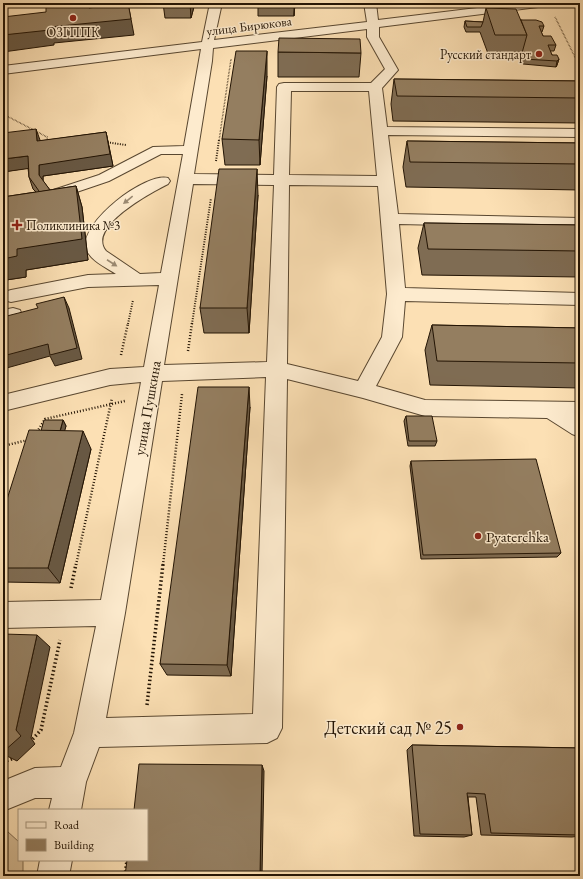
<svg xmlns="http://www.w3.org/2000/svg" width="583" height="879" font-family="'EB Garamond',serif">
<rect width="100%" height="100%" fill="#fce0b4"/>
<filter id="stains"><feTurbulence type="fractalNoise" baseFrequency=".005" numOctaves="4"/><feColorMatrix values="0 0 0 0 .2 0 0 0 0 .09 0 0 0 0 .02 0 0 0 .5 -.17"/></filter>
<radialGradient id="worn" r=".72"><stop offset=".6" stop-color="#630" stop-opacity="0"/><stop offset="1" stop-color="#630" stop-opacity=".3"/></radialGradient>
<polygon fill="#d7bd96" stroke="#7d684d" points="7,831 19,842 19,860 23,860 23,876 3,876 3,832"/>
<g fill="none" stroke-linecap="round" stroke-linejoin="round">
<g stroke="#594730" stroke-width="2">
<g id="minor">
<path d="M210,3H222L214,40L367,22L364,3H376L378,20L519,3H552L546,6L379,27V37L398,70L382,88L387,127L580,129V137L388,135L398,214L580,218V228L399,224L405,288L580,293V305L405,301L402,337L376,386L425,400L580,402V437L572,434L547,418L425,416L363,398L287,379L282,728L277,738L267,743L99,747L86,782L81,810H49L52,798H35L3,811V781L35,768L61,767L74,733L96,626L3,628V602L101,600L141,382L110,385L3,411V395L110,369L144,367L159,285L88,287L11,302L4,300L3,294L4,292L11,290L88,275L116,274C107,268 89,260 86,248C80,222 146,172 168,178L170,181L168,184C152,192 86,227 106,251L140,274L161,273L183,154H161L109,181L56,199L50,201L44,199L42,196L44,193L99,175L153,147L184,146L201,49L3,74V66L202,42ZM367,29V37L385,69L371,83H284L279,84L277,87L274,175L194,174L212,61L213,48ZM291,91H369L377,176L289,175ZM193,184L274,185L267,362L164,365ZM289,185L378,186L387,294L382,337L358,381L287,364ZM266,377L253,714L106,718L125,613L162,381Z"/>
<polygon points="13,308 20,310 22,315 20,320 3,324 3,310"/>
<polygon points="40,860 72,860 69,876 37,876"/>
</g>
</g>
<g stroke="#231404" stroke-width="2">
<polygon id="highway" points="572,3 580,3 580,9 576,8"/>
</g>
<g stroke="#231404" stroke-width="1.5" stroke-dasharray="0.5 1" stroke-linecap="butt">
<polyline points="555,17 580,67"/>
<polyline points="3,114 47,137 48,141"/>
<polyline points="219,141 231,59"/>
</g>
<g stroke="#231404" stroke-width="2" stroke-dasharray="1 1.5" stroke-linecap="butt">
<polyline points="48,140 49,142"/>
<polyline points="105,142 126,145"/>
<polyline points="216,161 219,140"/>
<polyline points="128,324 133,300"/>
<polyline points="192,324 211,198"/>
</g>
<g stroke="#231404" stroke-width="2.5" stroke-dasharray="1 2" stroke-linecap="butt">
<polyline points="188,351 192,323"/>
<polyline points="121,355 128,323"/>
<polyline points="37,432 45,419 125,401"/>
<polyline points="3,446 28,440"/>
<polyline points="76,565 112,398"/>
<polyline points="163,565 182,394"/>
</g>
<g stroke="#231404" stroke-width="3.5" stroke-dasharray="1.5 2.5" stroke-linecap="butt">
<polyline points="71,588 76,564"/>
<polyline points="147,705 163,564"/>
<polyline points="30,742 41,730 60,640"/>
<polyline points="3,762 14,758"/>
<polyline points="125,876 127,860"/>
</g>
<use href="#minor" fill="#fdebce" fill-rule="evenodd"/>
<use href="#highway" fill="#fce0b4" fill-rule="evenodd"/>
</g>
<g fill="#7f6c53" stroke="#231404">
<polygon points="163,3 195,3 191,18 165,18"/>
<polygon points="258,3 295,3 294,16 258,16"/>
<polygon points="486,8 521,20 544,26 542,32 541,32 543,36 556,45 554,51 550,51 552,55 559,59 557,65 556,67 523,64 520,59 490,59 480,32 466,32 464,27 465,21 483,22"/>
<polygon points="278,52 361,53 359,77 278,77"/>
<polygon points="267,76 260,165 225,165 222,139"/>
<polygon points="394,79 580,81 580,123 393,121 391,104"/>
<polygon points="106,132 113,166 43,176 43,181 50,190 76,186 82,207 88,260 26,270 26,277 6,280 3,274 3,197 36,192 33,189 29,177 28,168 3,172 40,141"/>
<polygon points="407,141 580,143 580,190 406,187 403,167"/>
<polygon points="258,195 249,333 204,333 200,308"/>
<polygon points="424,223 580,225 580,277 422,275 418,248"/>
<polygon points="432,325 580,328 580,388 430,385 425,350"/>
<polygon points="250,407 231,676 167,675 160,664"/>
<polygon points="406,416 437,441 435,446 408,446 404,421"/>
<polygon points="63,420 66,426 64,431 91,449 60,583 3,582 3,512 41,431"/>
<polygon points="411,461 561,553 557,557 421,559 410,466"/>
<polygon points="412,745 580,748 580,800 578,800 580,809 580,836 572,837 481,835 476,797 468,797 472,835 464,837 414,836 407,750"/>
</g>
<g fill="#685843" stroke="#231404">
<polygon points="128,3 134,35 54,43 54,45 3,52 3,35 50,27"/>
<polygon points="190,3 195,3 191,18"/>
<polygon points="294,3 295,3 294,16"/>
<polygon points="267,51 267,76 260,165 259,140"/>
<polygon points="559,59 557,65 556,67 557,61"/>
<polygon points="36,129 40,140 41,153 37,141"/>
<polygon points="106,132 113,166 43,176 43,187 39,175 39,165"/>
<polygon points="28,156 32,168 3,172 3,159"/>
<polygon points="257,169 258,195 249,333 247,308"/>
<polygon points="76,186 82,207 88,260 26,270 26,277 6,280 3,274 3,259 17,249"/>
<polygon points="64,297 69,308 82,359 55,366 50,356 3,369 3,356"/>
<polygon points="249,387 250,407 231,676 227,665"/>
<polygon points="63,420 66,426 63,437 60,432"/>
<polygon points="83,431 91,449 60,583 48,568"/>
<polygon points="37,635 50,647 31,738 35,744 17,761 7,756 3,758 3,750 16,730"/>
<polygon points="262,765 264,771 262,876 260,876"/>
</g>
<g fill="#947e60" stroke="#231404">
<polygon points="51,3 88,3 89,8 128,3 131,19 50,27 50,30 3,35 3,17 46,12 46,4"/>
<polygon points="486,8 516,9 527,35 495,35"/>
<polygon points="521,20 536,20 542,22 544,26 539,26 543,36 551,36 556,45 548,45 552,55 557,55 559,59 557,61 524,59 522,53 527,35"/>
<polygon points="465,21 483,22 481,27 467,27"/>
<polygon points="279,38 360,39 361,53 278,52"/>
<polygon points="236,51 267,51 259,140 222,139"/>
<polygon points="394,79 580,81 580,98 397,96"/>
<polygon points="36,129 37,141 106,132 110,154 39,165 39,175 50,190 39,192 39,191 29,177 28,156 3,159 3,133"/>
<polygon points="407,141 580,143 580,164 410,162"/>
<polygon points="219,169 257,169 247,308 200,308"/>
<polygon points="76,186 82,239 17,249 17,256 3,259 3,197"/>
<polygon points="424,223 580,225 580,251 428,249"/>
<polygon points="64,297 77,348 50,355 48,344 3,356 3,317 38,308 36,304"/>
<polygon points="432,325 580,328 580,363 437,361"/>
<polygon points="198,387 249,387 227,665 160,664"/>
<polygon points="406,416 432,416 437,441 409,441"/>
<polygon points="44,420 63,420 60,431 41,431"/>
<polygon points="29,430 83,431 48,568 3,568 3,512"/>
<polygon points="536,459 561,553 423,555 411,461"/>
<polygon points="3,634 37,635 16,730 21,736 3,752"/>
<polygon points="412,745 580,748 580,796 577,796 580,809 580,835 491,833 485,794 467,793 472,835 420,834"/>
<polygon points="139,764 262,765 260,876 125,876 127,860 147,860 147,810 134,810"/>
</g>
<defs><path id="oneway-solid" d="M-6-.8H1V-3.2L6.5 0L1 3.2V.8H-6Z"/></defs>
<g fill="#9b8a73">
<use href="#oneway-solid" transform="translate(128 200) rotate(141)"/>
<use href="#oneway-solid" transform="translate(112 263) rotate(33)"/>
</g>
<g fill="#8f2418" stroke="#fdebce" stroke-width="1.5">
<circle cx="73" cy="18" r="4"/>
<circle cx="539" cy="54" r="4"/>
<path d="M15 219h4v4h4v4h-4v4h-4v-4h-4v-4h4z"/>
<circle cx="478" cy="536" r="4"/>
<circle cx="460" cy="727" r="4"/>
</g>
<g text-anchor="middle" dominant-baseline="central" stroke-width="3" stroke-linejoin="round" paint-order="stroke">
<g font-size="13" fill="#231404" stroke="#fdebce">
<text transform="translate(249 26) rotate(-7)">улица Бирюкова</text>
</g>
<g font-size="13" fill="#231404" stroke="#fdebce">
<text x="73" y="32">ОЗГППК</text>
<text x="531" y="54" text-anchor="end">Русский стандарт</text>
<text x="26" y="225" text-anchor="start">Поликлиника №3</text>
</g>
<g font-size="15" fill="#231404" stroke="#fdebce">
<text transform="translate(147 408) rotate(-80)">улица Пушкина</text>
</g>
<g font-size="15" fill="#231404" stroke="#fdebce" text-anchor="start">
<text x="486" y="536">Pyaterchka</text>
</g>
<g font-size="18" fill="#231404" stroke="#fdebce" text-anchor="end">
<text x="452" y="727">Детский сад № 25</text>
</g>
</g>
<rect width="583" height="879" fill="none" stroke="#fce0b4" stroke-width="16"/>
<rect x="4" y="4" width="575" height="871" fill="none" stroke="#231404" stroke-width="2"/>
<rect x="8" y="8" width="567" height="863" fill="none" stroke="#231404"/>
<rect x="18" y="809" width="130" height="52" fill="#fdebce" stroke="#a6957d"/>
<rect x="26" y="822" width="20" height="6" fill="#fdebce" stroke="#a6957d"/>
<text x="54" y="829" font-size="12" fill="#231404">Road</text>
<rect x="26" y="839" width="20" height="12" fill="#947e60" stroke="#a6957d"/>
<text x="54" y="849" font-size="12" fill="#231404">Building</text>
<rect width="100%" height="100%" filter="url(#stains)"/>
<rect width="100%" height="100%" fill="url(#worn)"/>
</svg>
